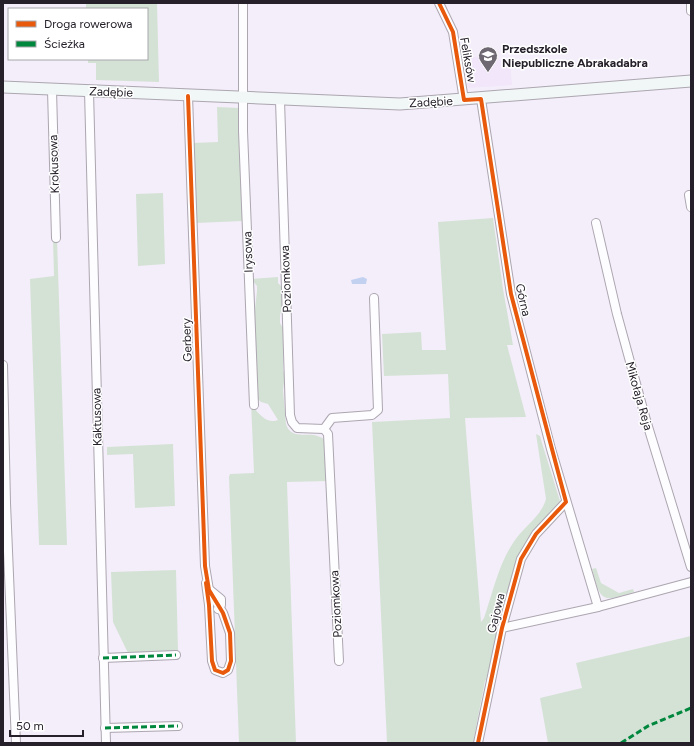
<svg xmlns="http://www.w3.org/2000/svg" width="694" height="746" font-family="Figtree,sans-serif">
<rect width="100%" height="100%" fill="#f4eefa"/>
<polygon fill="#f2e6fb" points="485,56 488,60 510,59 512,85 468,88 462,58"/>
<g fill="#d4e2d5">
<polygon points="86,3 157,3 159,82 96,80 96,63 88,63 88,59 147,59 147,9 86,9"/>
<polygon points="217,107 239,108 243,221 196,223 192,143 218,142"/>
<polygon points="163,193 165,264 138,266 136,194"/>
<path d="M493,218L503,289L513,345H507L526,417L465,418L481,622L484,618C493,592 498,566 513,543C523,527 541,517 546,499L536,434L540,436L542,443L560,501C543,520 526,538 516,561L486,680L485,681L473,743H387L372,422L450,418L448,374L384,376L382,334L421,332L422,350H446L438,222Z"/>
<polygon points="53,239 57,239 67,545 39,545 30,279 54,276"/>
<path d="M278,277V283L282,287L283,303L280,315V323L284,330L283,370L285,375L283,390L286,424C292,443 311,428 325,440L329,481L287,482L296,743H239L229,477L230,474L254,473L251,402C256,412 267,425 278,420L268,404L261,402L256,397L254,318L257,291V286L251,279Z"/>
<polygon points="173,444 175,506 135,508 133,454 107,455 107,447"/>
<path d="M596,568L601,583L619,593L633,589L634,592C602,602 601,603 592,569Z"/>
<polygon points="176,570 178,651 128,653 113,622 111,572"/>
<polygon points="691,636 691,743 548,743 540,698 582,688 576,663"/>
</g>
<polygon fill="#c2d1f0" points="363,277 367,279 366,284 352,284 351,280"/>
<g fill="none" stroke-linecap="round" stroke-linejoin="round">
<g stroke="#aca6b0" stroke-width="10">
<g id="street">
<polyline points="243,3 243,131 254,405"/>
<polyline points="439,3 453,32 464,100"/>
<polyline points="691,3 691,11"/>
<polyline points="52,90 56,238"/>
<polyline points="89,91 106,743"/>
<polyline points="188,96 205,566 209,590 223,613 230,633 231,661 228,670 223,673 215,670 212,661 209,605 206,583"/>
<polyline points="481,99 511,294 551,449 598,607"/>
<polyline points="280,100 290,415 292,422 297,428 324,429 328,434 339,661"/>
<polyline points="689,195 691,207"/>
<polyline points="596,223 617,314 646,420 691,567"/>
<polyline points="3,365 6,503 16,743"/>
<polyline points="324,429 332,418 372,415 378,410 374,298"/>
<polyline points="210,590 221,599 221,605 218,609"/>
<polyline points="502,628 598,607 691,582"/>
<polyline points="103,658 176,655"/>
<polyline points="105,728 178,726"/>
<polyline points="478,743 502,628 521,559 536,534 566,502"/>
</g>
</g>
<g stroke="#aca6b0" stroke-width="13">
<polyline id="secondary" points="3,87 400,104 691,81"/>
</g>
<use href="#street" stroke="#fdfcfe" stroke-width="8"/>
<use href="#secondary" stroke="#f1f6f6" stroke-width="11"/>
<g stroke="#00873e" stroke-width="3" stroke-dasharray="6 3" stroke-linecap="butt">
<polyline points="103,658 176,655"/>
<polyline points="105,728 178,726"/>
<polyline points="621,743 648,726 691,708"/>
</g>
<g stroke="#fff" stroke-width="6">
<g id="cycleway">
<polyline points="439,3 453,32 464,100 481,99 511,294 566,502 536,534 521,559 502,628 478,743"/>
<polyline points="188,96 205,566 209,590 223,613 230,633 231,661 228,670 223,673 215,670 212,661 209,605 206,583"/>
</g>
</g>
<use href="#cycleway" stroke="#e8590c" stroke-width="4"/>
</g>
<defs>
<g id="school-pin" transform="scale(1)"><path d="M0 17L-7.5 6A9.5 9.5 0 1 1 7.5 6Z" fill="#6e6873" stroke="#fff"/><path d="M0-5L7-2L0 1L-7-2ZM-4 1L0 2.5L4 1V4Q0 6-4 4Z" fill="#fff"/></g>
</defs>
<g fill-rule="evenodd">
<use href="#school-pin" x="488" y="56"/>
</g>
<g text-anchor="middle" dominant-baseline="central" stroke-width="3" stroke-linejoin="round" paint-order="stroke">
<g font-size="12" font-weight="bold" fill="#26202a" stroke="#fff" text-anchor="start">
<text x="502" y="49">Przedszkole<tspan x="502" dy="14">Niepubliczne Abrakadabra</tspan></text>
</g>
<g font-size="12" fill="#26202a" stroke="#fff">
<text transform="translate(468 60) rotate(80)">Feliksów</text>
<text transform="translate(111 92) rotate(2)">Zadębie</text>
<text transform="translate(431 102) rotate(-3)">Zadębie</text>
<text transform="translate(54 164) rotate(-92)">Krokusowa</text>
<text transform="translate(248 252) rotate(-92)">Irysowa</text>
<text transform="translate(286 279) rotate(-92)">Poziomkowa</text>
<text transform="translate(523 300) rotate(77)">Górna</text>
<text transform="translate(187 340) rotate(-92)">Gerbery</text>
<text transform="translate(639 396) rotate(74)">Mikołaja Reja</text>
<text transform="translate(97 417) rotate(-91)">Kaktusowa</text>
<text transform="translate(336 604) rotate(-93)">Poziomkowa</text>
<text transform="translate(496 613) rotate(-76)">Gajowa</text>
</g>
</g>
<rect width="694" height="746" fill="none" stroke="#26202a" stroke-width="8"/>
<rect x="8" y="8" width="140" height="52" fill="#ffffff" stroke="#a8a6aa"/>
<rect x="16" y="21" width="20" height="6" fill="#e8590c" stroke="#a8a6aa"/>
<text x="44" y="28" font-size="12" fill="#26202a">Droga rowerowa</text>
<rect x="16" y="41" width="20" height="6" fill="#00873e" stroke="#a8a6aa"/>
<text x="44" y="48" font-size="12" fill="#26202a">Ścieżka</text>
<path d="M10 730v6h73v-6" fill="none" stroke="#26202a" stroke-width="2"/>
<text x="16" y="730" font-size="12" fill="#26202a" stroke="#ffffff" stroke-width="3" paint-order="stroke">50 m</text>
</svg>
